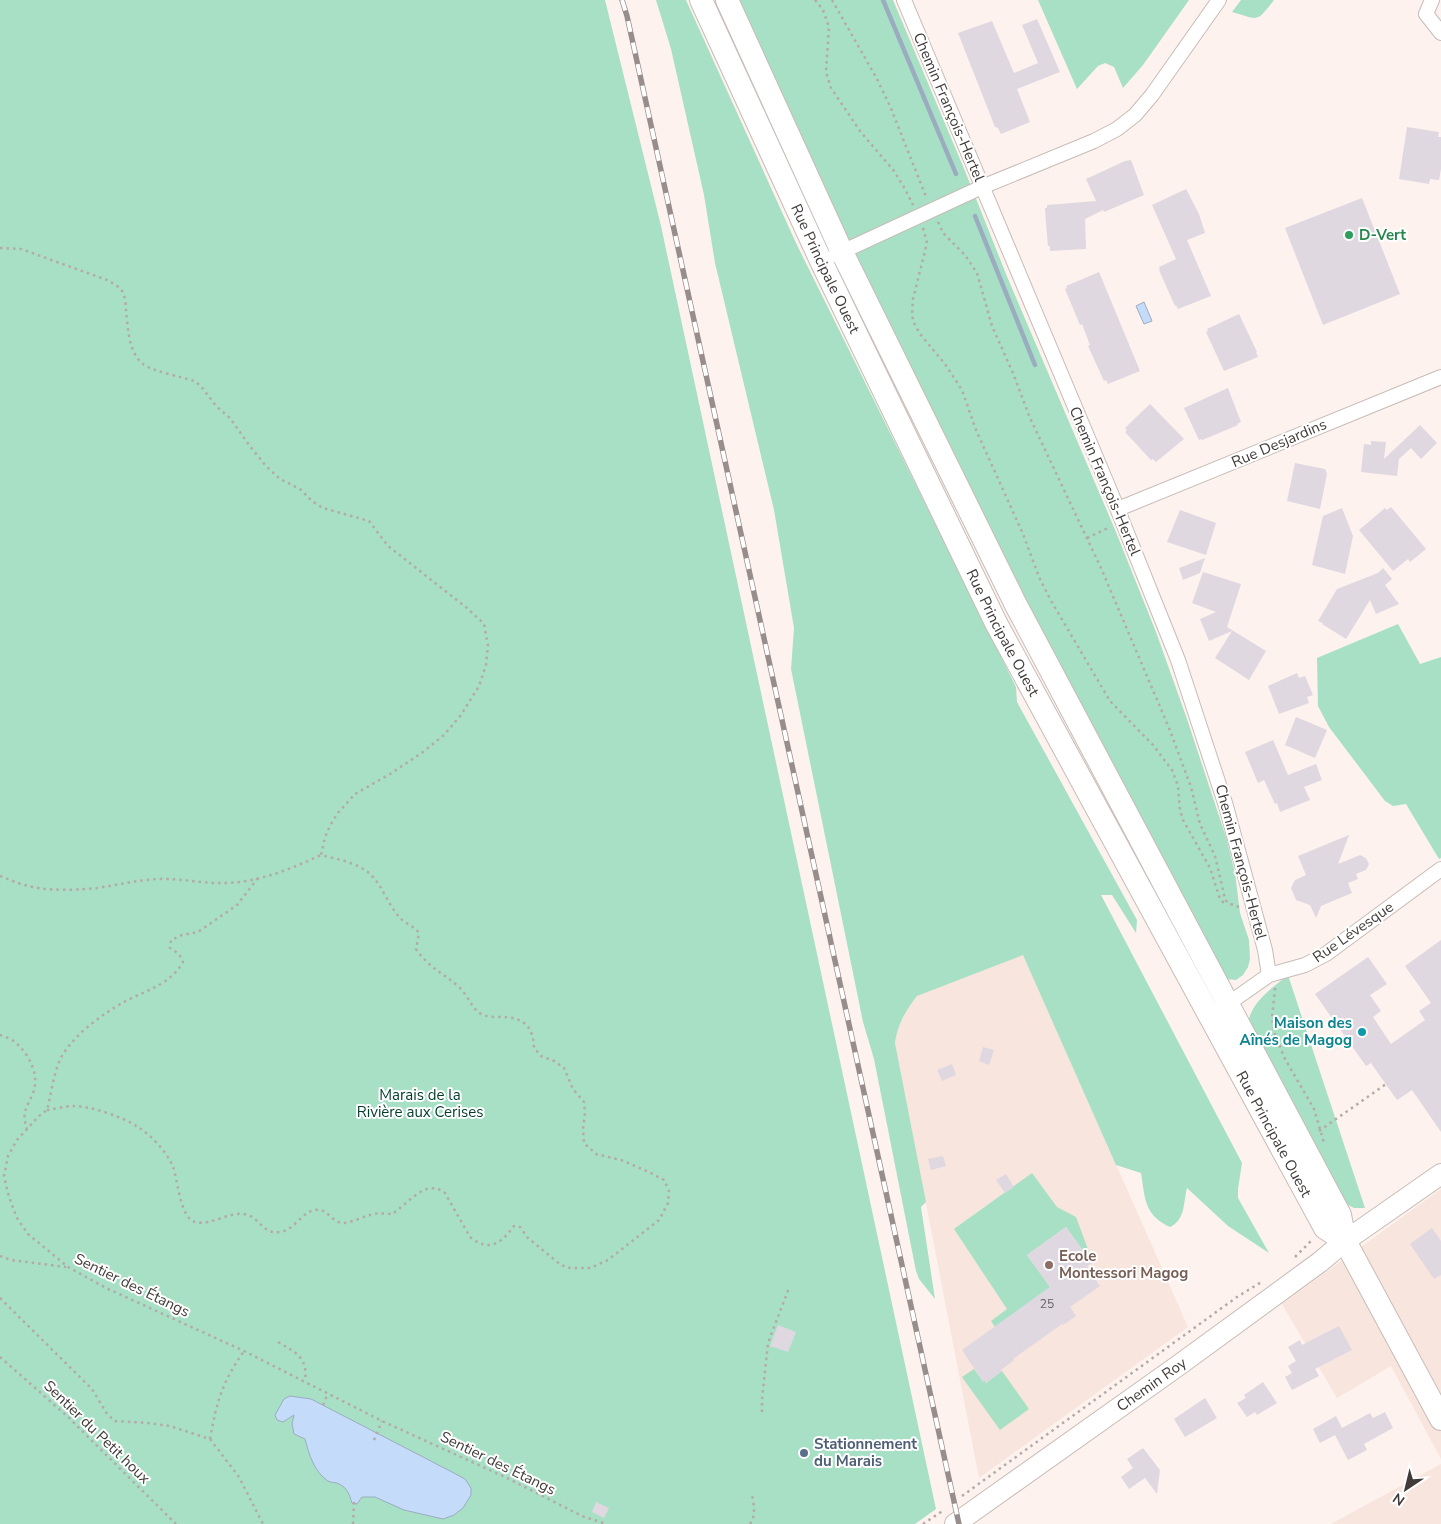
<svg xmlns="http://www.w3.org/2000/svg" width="1441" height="1524" font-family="'Nunito Sans',sans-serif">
<rect width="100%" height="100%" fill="#fef2ee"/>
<g fill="#f8e5dd">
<polygon points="1023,954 1188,1327 979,1478 895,1043 898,1027 907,1010 917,996"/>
<polygon points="1441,1189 1441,1459 1391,1366 1337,1398 1282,1304"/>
<polygon points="1441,1464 1441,1524 1331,1524"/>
</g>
<g fill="#a7e0c5">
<polygon points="0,0 605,0 661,226 936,1509 915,1524 0,1524"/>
<path d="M656,0H686L796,243L1016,687L1017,702L1137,920L1136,933L1112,895H1101L1242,1163L1238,1189V1198L1269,1253L1228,1226L1187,1188C1183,1203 1186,1219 1170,1227C1144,1215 1145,1198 1141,1173L1116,1165L1023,955L917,996C905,1012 898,1023 895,1043L926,1202L921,1207L935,1299L919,1279L916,1271L874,1059L863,1022L791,669L794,628L774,510L715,263L704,195L671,49Z"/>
<polygon points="738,0 893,0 965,171 1006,274 1116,532 1156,632 1187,719 1226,837 1235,873 1240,913 1249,940 1250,959 1248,967 1243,975 1236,980 1226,979 1049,653 864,278"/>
<polygon points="1038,0 1189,0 1143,65 1123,88 1114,67 1105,63 1098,66 1077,89"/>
<path d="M1241,0H1274C1256,23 1260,20 1232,12Z"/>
<polygon points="1398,624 1420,664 1441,657 1441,858 1439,859 1406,804 1393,806 1385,801 1329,727 1318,706 1317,658"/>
<path d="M1288,975L1365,1208H1354L1344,1203L1248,1023C1252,1001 1271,989 1288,975Z"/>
<polygon points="1032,1173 1057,1207 1076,1217 1089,1252 1086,1255 1066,1227 1027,1255 1050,1287 995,1327 991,1321 1007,1309 954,1229"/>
<polygon points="974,1369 983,1381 984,1380 986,1383 1002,1371 1029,1409 1000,1430 962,1377"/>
</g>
<g fill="#c4dcfa" stroke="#9cacc0">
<polygon points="1144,302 1152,321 1144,324 1136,306"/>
<path d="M290,1396L311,1399L452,1472L465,1479L471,1488V1495L463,1508L454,1515L443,1519L404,1510L375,1497H362L357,1504L352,1503C350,1496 347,1487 339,1484C336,1482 331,1483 328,1481C314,1472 309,1454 305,1439L294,1434L292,1424L294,1415L283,1422L277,1420L275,1415L284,1399Z"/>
</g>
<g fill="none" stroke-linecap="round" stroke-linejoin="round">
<g stroke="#9cacc0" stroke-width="4.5">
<polyline points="883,0 956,174"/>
<polyline points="975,216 1035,365"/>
</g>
</g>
<g fill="#dfd8e1">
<polygon points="1037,19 1060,72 1017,89 1030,122 1001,134 998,128 995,127 958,33 992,21 1014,73 1038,63 1022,25"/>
<polygon points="1407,127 1439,132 1438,137 1441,137 1441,169 1439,180 1430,179 1429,184 1399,179"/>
<polygon points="1131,160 1144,195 1104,212 1103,210 1085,219 1086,249 1050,251 1050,246 1048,246 1046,224 1045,208 1047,208 1047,205 1096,201 1086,179 1125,161"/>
<polygon points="1186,189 1199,214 1205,233 1187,240 1211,296 1178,309 1176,305 1175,306 1159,270 1160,270 1159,267 1176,259 1152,205"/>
<polygon points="1362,198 1400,294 1323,325 1285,228"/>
<polygon points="1099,272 1140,371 1108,384 1106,380 1104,381 1088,346 1090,345 1082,324 1080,325 1065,289 1067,288 1066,286"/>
<polygon points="1239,314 1257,352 1256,352 1258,357 1224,371 1206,332 1208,331 1207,329"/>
<polygon points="1228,388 1241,422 1237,424 1238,425 1212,436 1202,440 1201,439 1199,440 1184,408"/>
<polygon points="1150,404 1184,439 1156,462 1153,459 1151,460 1125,432 1127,430 1125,428"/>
<polygon points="1420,425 1437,443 1421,459 1411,448 1399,459 1397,476 1361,472 1364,444 1371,445 1371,441 1386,442 1384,459"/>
<polygon points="1295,463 1325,469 1327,474 1320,509 1287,501"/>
<polygon points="1391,507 1426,549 1410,562 1408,559 1393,571 1359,530 1385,508 1387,510"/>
<polygon points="1342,508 1353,536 1345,574 1312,565 1323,516"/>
<polygon points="1180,510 1216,523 1206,555 1167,542"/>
<polygon points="1205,558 1200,573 1183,580 1179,568"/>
<polygon points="1383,568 1392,579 1385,585 1399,604 1376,614 1370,600 1346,639 1322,624 1323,623 1318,621 1337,589 1378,573"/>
<polygon points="1203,572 1241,584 1227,627 1266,651 1249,680 1215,658 1232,631 1209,641 1200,619 1216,612 1192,603"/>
<polygon points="1297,673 1299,678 1305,676 1313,695 1307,697 1309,703 1279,714 1268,686"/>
<polygon points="1296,717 1327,730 1315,758 1285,745"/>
<polygon points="1273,740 1288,775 1316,764 1322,780 1304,787 1310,800 1280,812 1277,803 1275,804 1264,780 1258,783 1245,752"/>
<polygon points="1349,835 1338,864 1360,855 1366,858 1369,864 1366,870 1356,874 1358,879 1348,883 1352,893 1321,906 1316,918 1310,905 1296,900 1291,888 1295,880 1306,875 1298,856"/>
<polygon points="1441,940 1441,1132 1412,1090 1397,1100 1371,1063 1366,1066 1315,994 1368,957 1387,984 1370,995 1381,1011 1373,1017 1391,1044 1425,1020 1419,1011 1431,1003 1405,966"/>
<polygon points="983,1047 994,1050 989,1065 979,1061"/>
<polygon points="952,1064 956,1075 942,1081 937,1070"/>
<polygon points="943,1156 946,1166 931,1170 928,1159"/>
<polygon points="1006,1174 1014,1187 1005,1193 996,1180"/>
<polygon points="1066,1227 1092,1263 1087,1266 1100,1286 1070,1307 1076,1316 1063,1325 1062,1324 1013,1359 1014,1360 1001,1370 1002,1371 986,1383 984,1380 983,1382 962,1350 1050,1287 1027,1255"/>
<polygon points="1432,1228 1441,1241 1441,1275 1434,1279 1410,1244"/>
<polygon points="778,1325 796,1332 788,1352 770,1346"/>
<polygon points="1339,1326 1352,1350 1315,1369 1319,1376 1292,1390 1285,1377 1292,1373 1288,1366 1296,1361 1288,1347 1300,1340 1302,1345"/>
<polygon points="1263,1382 1277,1403 1257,1415 1255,1412 1247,1417 1237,1403 1246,1398 1244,1395"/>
<polygon points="1205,1398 1217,1418 1185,1437 1174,1419"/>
<polygon points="1385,1412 1393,1428 1364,1444 1367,1450 1348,1460 1335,1435 1320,1443 1313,1429 1336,1416 1342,1428 1370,1413 1373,1418"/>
<polygon points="1143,1448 1160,1470 1157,1494 1145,1478 1129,1489 1121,1477 1133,1468 1127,1459"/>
<polygon points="596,1502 609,1508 604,1518 592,1512"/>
</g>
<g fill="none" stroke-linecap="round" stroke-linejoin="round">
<g stroke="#c7bcb7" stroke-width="16">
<g id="street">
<polyline points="904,0 1111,493 1178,660 1226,806 1265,950 1269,975"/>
<polyline points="1432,0 1426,14 1441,33"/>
<polyline points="835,255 982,187 1094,141 1117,129 1135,115 1152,95 1219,0"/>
<polyline points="1118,509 1441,377"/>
<polyline points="1222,1008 1269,975 1305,965 1326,954 1441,869"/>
</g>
</g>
<g stroke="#c7bcb7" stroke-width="22">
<g id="secondary">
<path id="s1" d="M955,1524L1179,1365L1320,1262L1345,1241L1441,1174"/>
</g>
</g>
<g stroke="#c7bcb7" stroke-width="24">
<g id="primary">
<path id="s2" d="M701,0L821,261L996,623L1325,1228L1345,1241"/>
<polyline points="727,0 842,252 1016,605 1340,1215 1345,1241 1441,1419"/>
</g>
</g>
<g stroke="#b4aaa7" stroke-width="2.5" stroke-dasharray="2.5 4" stroke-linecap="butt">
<polyline points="815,0 823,10 829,27 826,72 831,88 860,131 894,171 905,189 913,205"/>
<polyline points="832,0 877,79 890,106 927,199"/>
<polyline points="938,222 943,233 965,255 977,273 992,326 1013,373 1030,418 1101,568 1169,728 1191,787 1200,824 1215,856 1225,899 1228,903 1239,907"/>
<polyline points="923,228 927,243 913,299 912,316 915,325 920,334 945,364 962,390 976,430 1023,534 1039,577 1050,599 1110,701 1153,745 1172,770 1178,786 1180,810 1183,820 1210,868 1220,899 1223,902 1227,903"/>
<path d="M0,248L21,249L107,280C112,283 119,286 122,291C125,296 126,304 126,310C128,328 128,352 143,364C152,371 182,377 194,381L201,386L216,406L230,418L249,445L266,466L280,479L300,489L312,501L323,508L369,521L388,546L467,608L484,624L488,646L486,665L479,686L461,715L444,735L423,752L390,774L355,794L337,814L330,826L325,837L321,855"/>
<polyline points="1087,538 1110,527"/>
<path d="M0,876C11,880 21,885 33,887C49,891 81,890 97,888C118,885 137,880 158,879C178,878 198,883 219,883C254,884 289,870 321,855"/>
<path d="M258,878L237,905L198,932L182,935L171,940L170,948L179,954L183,962C170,985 146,990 124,1002C102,1014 69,1038 59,1062C53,1077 51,1095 47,1110L38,1117L17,1140L8,1156L4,1176L9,1197L17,1218L28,1234L68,1267L106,1288L244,1351L382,1421L505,1477L582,1516L606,1524"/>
<polyline points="1275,988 1272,1018 1275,1035 1285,1059 1314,1109 1324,1143"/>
<path d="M0,1035C5,1037 13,1039 17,1044C29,1055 40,1075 33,1093C27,1109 21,1110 27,1129"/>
<path d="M47,1110C55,1109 65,1106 73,1106C91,1106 123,1117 138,1127C152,1136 167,1152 173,1167C178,1180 180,1218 195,1222C211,1226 228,1212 244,1214C259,1216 263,1235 279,1232C294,1231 301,1213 314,1210C328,1207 332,1224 344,1223C353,1222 362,1217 370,1215C377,1212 385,1214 392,1214C407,1205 426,1177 445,1193L470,1237C490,1253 501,1243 514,1226L520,1227L528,1238L561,1265L570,1268H590L608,1260L659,1220L668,1203L669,1191L664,1180L649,1172L621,1160L596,1154L584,1143L583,1130L585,1113L584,1102L573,1089L564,1068L554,1061L541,1056L534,1048C533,1025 523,1017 500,1017C494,1017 487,1017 481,1014C471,1008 468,995 459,987C443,973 429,968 416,949L419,933C414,926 406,924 400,918C389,906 382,886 372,876C360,863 337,859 321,855"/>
<polyline points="1319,1131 1386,1084"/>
<polyline points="0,1256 11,1260 66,1267"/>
<polyline points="1295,1257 1312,1240"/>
<polyline points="0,1298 92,1389 107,1414 115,1421 148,1423 170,1426 210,1439 239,1477 263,1524"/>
<path d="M278,1342C296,1353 308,1357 305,1381"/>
<polyline points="0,1357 68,1417 176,1524"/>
<polyline points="323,1405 328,1393"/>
<polyline points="762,1412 762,1399 768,1343 789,1288"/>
<path d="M210,1439C217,1400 222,1383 244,1351"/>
<polyline points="374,1440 382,1421"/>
<polyline points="962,1496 1237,1297 1263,1281"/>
<polyline points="353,1524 354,1502"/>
<path d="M750,1524C756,1515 754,1505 752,1495"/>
<polyline points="923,1524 944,1510"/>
</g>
<use href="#street" stroke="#fff" stroke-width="14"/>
<use href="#secondary" stroke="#fff" stroke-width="20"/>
<use href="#primary" stroke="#fff" stroke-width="22"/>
<g stroke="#978e8c" stroke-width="5.5">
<polyline id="rail" points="622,0 627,16 959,1524"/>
</g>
<use href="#rail" stroke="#fff" stroke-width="4" stroke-dasharray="11" stroke-linecap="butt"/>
</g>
<circle fill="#2e9e5b" stroke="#fff" stroke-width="2" cx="1349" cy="235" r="5"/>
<circle fill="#0f9aa8" stroke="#fff" stroke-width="2" cx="1362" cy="1032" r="5"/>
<circle fill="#8d6e63" stroke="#fff" stroke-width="2" cx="1049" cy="1265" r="5"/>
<circle fill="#5c6f8a" stroke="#fff" stroke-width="2" cx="804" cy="1453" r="5"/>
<g text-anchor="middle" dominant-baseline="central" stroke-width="4" stroke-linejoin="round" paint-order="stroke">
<g font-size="12" fill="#686263">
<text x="1047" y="1304">25</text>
</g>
<g font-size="15" fill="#403b39" stroke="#fff">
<text transform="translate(949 107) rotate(67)">Chemin François-Hertel</text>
<text stroke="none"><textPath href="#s2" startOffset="296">Rue Principale Ouest</textPath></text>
<text transform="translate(1279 443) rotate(-23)">Rue Desjardins</text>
<text transform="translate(1105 481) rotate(67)">Chemin François-Hertel</text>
<text stroke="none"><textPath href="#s2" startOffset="701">Rue Principale Ouest</textPath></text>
<text transform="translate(1241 862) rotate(75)">Chemin François-Hertel</text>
<text transform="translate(1353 932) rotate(-35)">Rue Lévesque</text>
<text stroke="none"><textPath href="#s2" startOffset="1271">Rue Principale Ouest</textPath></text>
<text transform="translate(132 1285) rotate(26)">Sentier des Étangs</text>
<text stroke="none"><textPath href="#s1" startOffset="241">Chemin Roy</textPath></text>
<text transform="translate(97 1432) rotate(44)">Sentier du Petit houx</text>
<text transform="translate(498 1463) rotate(26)">Sentier des Étangs</text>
</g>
<g font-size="15" font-weight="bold" fill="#27864d" stroke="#fff" text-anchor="start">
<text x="1359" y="235">D-Vert</text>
</g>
<g font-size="15" font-weight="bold" fill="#0d838f" stroke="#fff" text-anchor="end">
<text x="1352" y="1023">Maison des<tspan x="1352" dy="17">Aînés de Magog</tspan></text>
</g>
<g font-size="15" fill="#013c29" stroke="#fff">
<text x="420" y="1095">Marais de la<tspan x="420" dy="17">Rivière aux Cerises</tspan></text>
</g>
<g font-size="15" font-weight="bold" fill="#785e54" stroke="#fff" text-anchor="start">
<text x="1059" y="1256">Ecole<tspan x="1059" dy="17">Montessori Magog</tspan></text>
</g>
<g font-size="15" font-weight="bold" fill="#4e5e75" stroke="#fff" text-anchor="start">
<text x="814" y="1444">Stationnement<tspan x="814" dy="17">du Marais</tspan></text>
</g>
</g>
<g transform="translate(1406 1489) rotate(215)" stroke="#ffffff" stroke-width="4" paint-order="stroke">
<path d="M0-4L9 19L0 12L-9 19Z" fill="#403b39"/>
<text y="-8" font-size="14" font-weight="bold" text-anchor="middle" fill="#403b39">N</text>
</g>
</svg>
